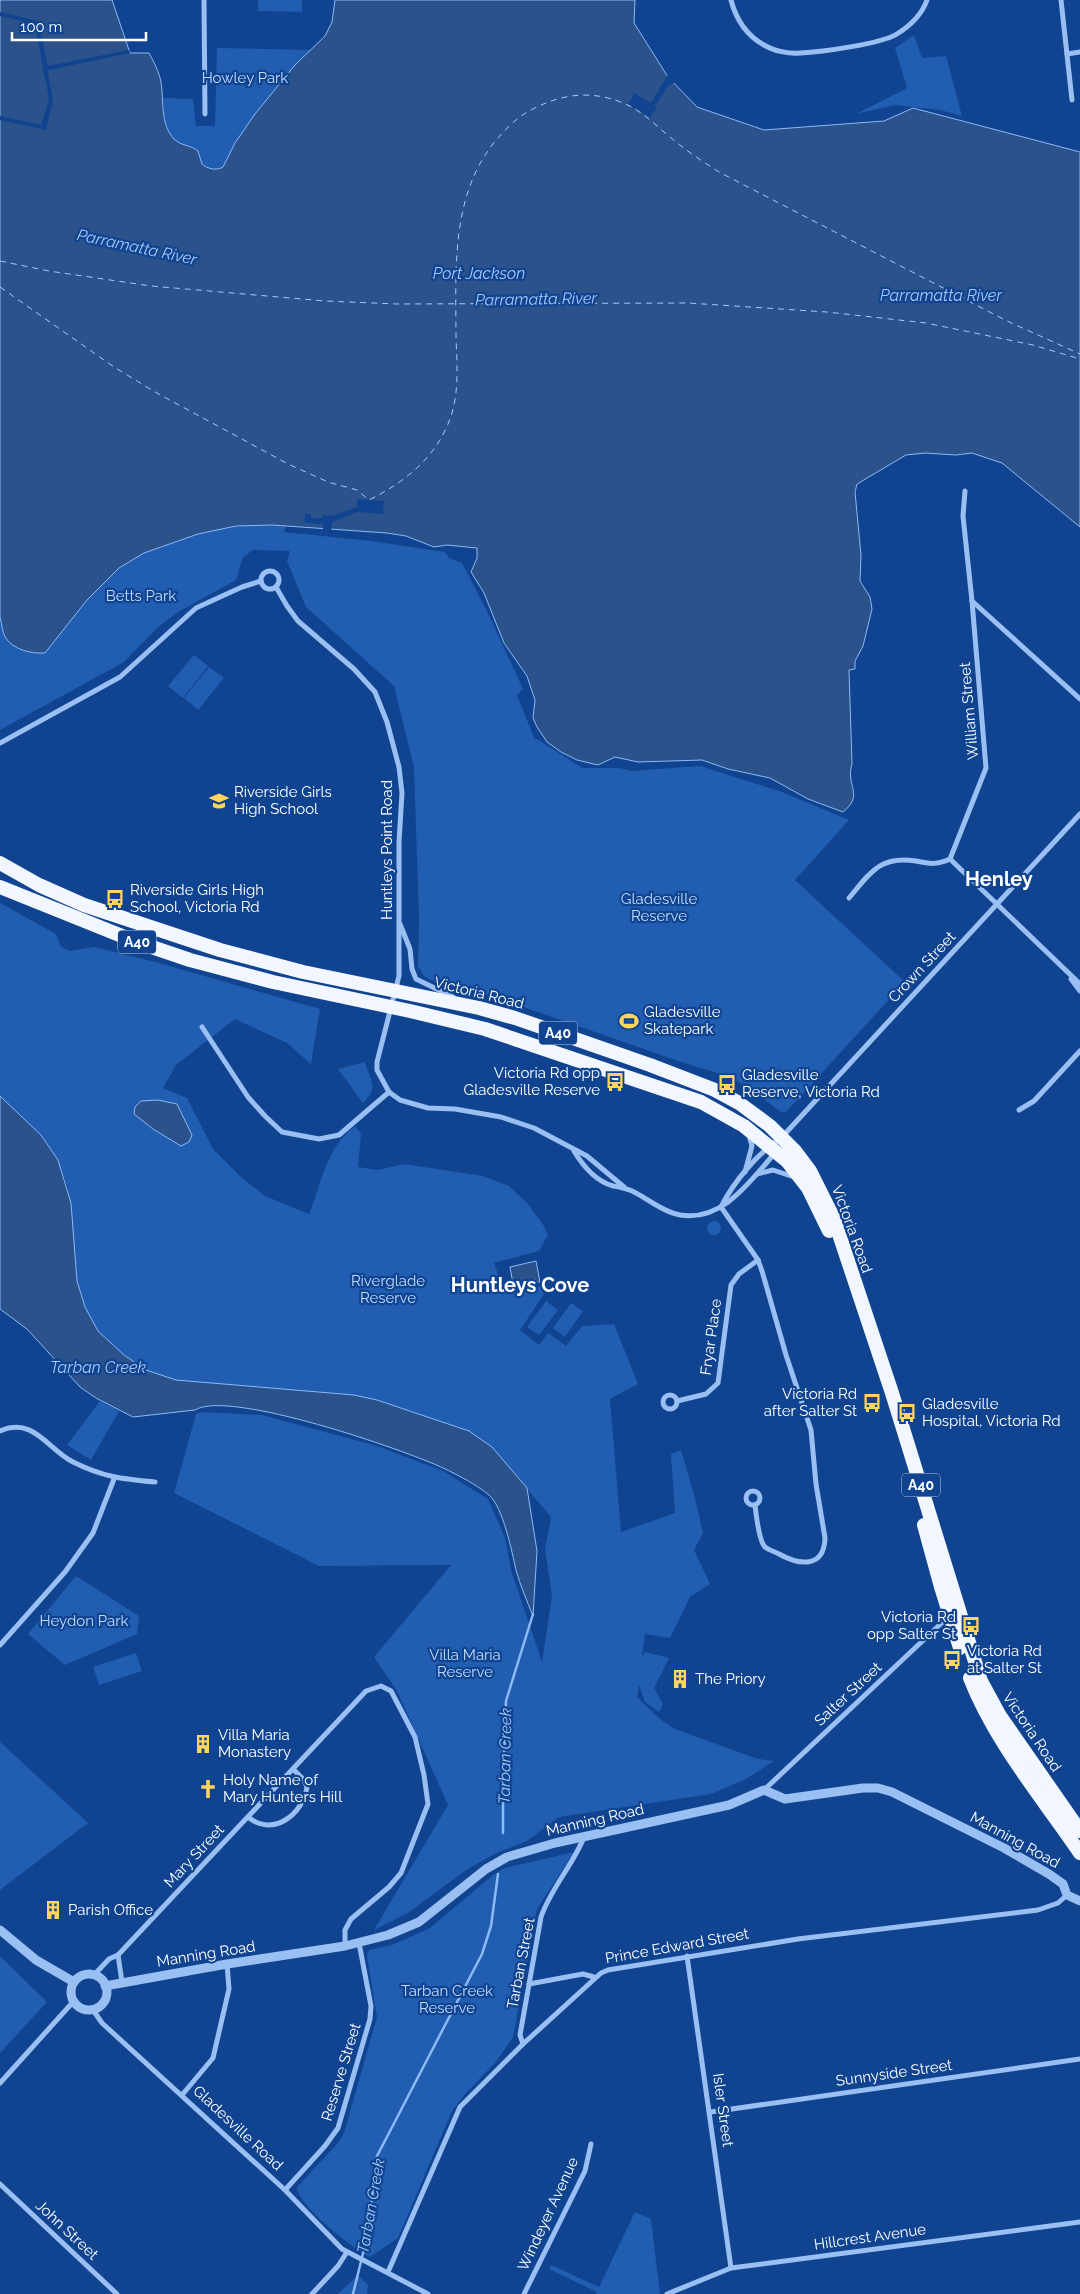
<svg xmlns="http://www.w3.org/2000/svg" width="1080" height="2294" font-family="Raleway,sans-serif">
<rect width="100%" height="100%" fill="#104490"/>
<g fill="#215db0">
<polygon points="258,0 302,0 302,12 258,11"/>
<polygon points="914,35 922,58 946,56 962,116 940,110 895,105 856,114 907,88 895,48"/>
<path d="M217,48L311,50L255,114L235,143L223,167C211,175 201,165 199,154C192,147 186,147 178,143C163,133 164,113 163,98L193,99L196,126H215Z"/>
<path d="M254,525L286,526L284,532L371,541L445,552L449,558L462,563L486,609L523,689L517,695L535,740L537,739L582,768H620L631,771L700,766L782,792L849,820L795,880L905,982L786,1112H781L748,1087L727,1076L681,1062L469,988L431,980L424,976L418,966L419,919L414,768L394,686L306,607L287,561L290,551L253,550L243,557L236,580L178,612L158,627L124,662L0,730V617L4,635L45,653C68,623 90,590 120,567C155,540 211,528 254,525Z"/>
<polygon points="194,655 208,666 183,698 168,686"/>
<polygon points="209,667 224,678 198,710 184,698"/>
<path d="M0,903L56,934L61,947L70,951L94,947L159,963L320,1009L311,1064L287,1043L235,1019L176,1065L163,1088L187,1098L213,1149L241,1177L265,1196L309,1214C323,1180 325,1150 355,1126L361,1134L358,1167L378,1170L404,1164L483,1176L509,1186L527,1203L544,1226L548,1235L539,1251L494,1263L505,1293L541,1286L544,1294L520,1330L539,1345L548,1333L566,1346L582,1326L614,1324L638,1384L610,1399L621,1532L675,1513L671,1454L681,1450L695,1498L703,1533L694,1550L710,1584L690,1597L670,1638L645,1634L642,1656L645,1652L669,1658L654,1688L663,1704L659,1712L645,1702L639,1685L637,1697L661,1720L675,1729L758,1759L774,1761L746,1779L711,1794L559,1817L527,1841L497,1853L469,1868L408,1913L374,1930L448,1805L397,1691L374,1657L451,1565L319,1566L174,1493L196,1414L201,1412L262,1415L377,1446L443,1471L488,1499L505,1538L511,1570L542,1662L552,1596L545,1549L551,1517L492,1447L377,1400L354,1395L176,1380L146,1370L124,1355L98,1331L85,1307L77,1281L68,1189L58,1160L41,1135L0,1096Z"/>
<path d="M365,1062C370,1082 380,1087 363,1103L338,1069Z"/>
<circle cx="714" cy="1228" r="7"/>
<polygon points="546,1301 558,1310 539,1335 527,1327"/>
<polygon points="571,1303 583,1311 565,1337 553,1328"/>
<polygon points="100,1401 119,1411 91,1460 67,1445"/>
<polygon points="76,1576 139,1616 137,1634 65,1665 28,1634"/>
<polygon points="136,1653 142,1671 99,1685 93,1667"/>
<polygon points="0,1742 88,1823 0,1890"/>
<path d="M574,1852L537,1909L513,2037L496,2062L466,2093L452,2111L398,2238L370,2257C353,2249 297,2205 297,2187L338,2143L344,2133L377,2017L367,1956L369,1950L392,1945L430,1928L493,1875L505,1868Z"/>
<polygon points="0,1956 47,2002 0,2053"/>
<polygon points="635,2212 651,2219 660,2294 596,2294 597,2292 549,2269 551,2265 599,2287"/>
<polygon points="358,2275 368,2285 367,2294 338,2294"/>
</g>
<g fill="#2c528b" stroke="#8bbaf7">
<path d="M0,0H112L130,53H149C154,62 159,72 161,82C164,101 160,124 174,139C181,146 191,145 198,151L202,164C208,169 216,171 223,167L235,143L255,114L295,65L325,36L332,22L335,0H635L634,23L668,77L697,107L764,130L884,121L913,108L1080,152V527L1002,463L972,453L956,455L925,453L906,455L857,484L855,492L861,555L860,581L870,597L872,609L863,646L855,661V669L849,670L852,764C845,786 865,794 843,812L808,799L770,778L728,769L702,760L638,762L615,757L598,765L577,760L561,752L547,742L537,727L533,718L535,700L527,676L504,643L484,593L471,572L477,558V548L447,545L434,547L406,536L387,533L272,525L236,526L198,534L144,553L119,568L87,600L45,653C32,654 13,650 5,637C2,631 2,624 0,617Z"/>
<path d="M0,1096L41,1135L58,1160L71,1203L77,1281L85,1307L98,1331L124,1355L146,1370L176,1380L354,1395L377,1400L469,1431L492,1447L527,1488L537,1551L533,1616C527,1601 520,1585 516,1570C512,1552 503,1507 489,1495C477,1485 458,1475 443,1468C405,1450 229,1389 195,1410L133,1417L96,1398L80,1387L27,1329L0,1309Z"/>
<polygon points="158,1100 177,1104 192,1135 189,1142 181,1146 153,1129 134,1114 135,1107 141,1101"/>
<polygon points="536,1261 540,1282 536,1282 536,1280 513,1284 510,1267"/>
</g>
<g fill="#104490">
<polygon points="0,12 38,21 48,66 129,50 130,53 49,70 48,73 53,100 46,130 0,120 0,116 41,125 49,99 35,26 32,23 0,16"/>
<polygon points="669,73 677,82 669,85 655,106 657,109 651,114 651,118 627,103 631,100 634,93 651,103"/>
<polygon points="357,499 384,501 383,514 357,512 332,522 331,531 323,531 323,524 305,523 305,514 311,514 311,518 323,518 323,515 332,516 357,507"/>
</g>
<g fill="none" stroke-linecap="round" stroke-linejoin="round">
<g stroke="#8bbaf7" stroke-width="2.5">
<polyline points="503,1833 503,1784 506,1701 533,1614"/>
<polyline points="353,2294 369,2229 376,2158 482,1954 491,1926 498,1874"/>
</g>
<g stroke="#a6cafa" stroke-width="1" stroke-dasharray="6 5" stroke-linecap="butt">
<polyline points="0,261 49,271 151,286 325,301 397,304 688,303 827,312 926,323 1033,345 1080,359"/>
<path d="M0,287L114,367L155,392L288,464L328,482L357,490L369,500C407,481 439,455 452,413C459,389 457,362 456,338C456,270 450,194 497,139C507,128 517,117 531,110C559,95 587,90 618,101C639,108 653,123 670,137C685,150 702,161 719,172L1007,321L1080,354"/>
</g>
<g stroke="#9abff3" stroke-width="5">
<polyline points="204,0 205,114"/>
<path d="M731,0C736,19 746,35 764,45C774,51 789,54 800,53C821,52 881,44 897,34C910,26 922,14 927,0"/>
<polyline points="1061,0 1072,100"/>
<polyline points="1067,54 1080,52"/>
<circle cx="270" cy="580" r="9"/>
<polyline points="276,587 287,606 298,621 354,669 375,692 387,722 399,767 402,793 399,842 399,976 377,1062 377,1070 389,1092 400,1100 428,1108 455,1109 501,1117 534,1128 587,1156 624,1187"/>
<polyline points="972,601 1080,699"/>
<polyline points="0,743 120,677 196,608 242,587 261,581"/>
<polyline points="950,859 986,768 972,601 963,516 965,491"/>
<polyline points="950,859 1080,984"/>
<path d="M849,898C870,873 880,855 916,861C930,864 937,865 950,859"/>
<polyline points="400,924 410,949 412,969 416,979 453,997"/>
<polyline points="1071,979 1080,991"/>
<polyline points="202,1027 248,1097 265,1116 282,1132 319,1139 339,1135 389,1092"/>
<polyline points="1019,1110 1034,1101 1080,1051"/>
<path d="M574,1151C583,1166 595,1181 613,1186C620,1187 625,1188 632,1191C647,1198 663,1212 680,1215C723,1222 750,1181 775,1153"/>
<polyline points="745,1172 752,1146 749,1135"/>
<polyline points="757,1174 773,1170 794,1177"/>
<path d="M721,1207C734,1181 758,1153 782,1137L1080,814"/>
<path d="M721,1207L758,1260L762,1271L786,1355L811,1430L816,1484L825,1538C824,1569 799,1565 779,1554C775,1552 769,1550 765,1547C759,1541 756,1514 755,1505"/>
<circle cx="670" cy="1402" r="7"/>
<polyline points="677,1401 706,1394 718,1383 731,1285 739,1274 758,1260"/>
<path d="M0,1431C34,1416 48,1450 73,1462C103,1477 122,1479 155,1482"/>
<circle cx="753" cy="1498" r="7"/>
<polyline points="0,1645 65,1572 93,1533 114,1479"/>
<polyline points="764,1790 949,1616"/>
<path d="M248,1817C273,1838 303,1814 307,1787L304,1780L293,1769"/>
<polyline points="118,1955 122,1982"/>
<polyline points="687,1956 731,2268"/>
<polyline points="94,1975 109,1959 118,1955 366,1691 381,1686 391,1691 415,1737 424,1775 428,1804 401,1873 389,1887 351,1919 345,1930 345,1946"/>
<polyline points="529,1984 583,1974 594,1977"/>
<polyline points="93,2010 102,2023 285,2190 342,2249 428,2294"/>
<path d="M523,2044L520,2035L541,1917C551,1888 573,1865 584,1837"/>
<polyline points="0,2083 73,2002"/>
<polyline points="182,2095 213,2058 229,1989 227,1964"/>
<polyline points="711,2112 1080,2059"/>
<polyline points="0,2184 117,2294"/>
<polyline points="285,2190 325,2146 338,2128 370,2019 371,2006 359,1943"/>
<polyline points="388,2272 460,2107 523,2044 601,1973 608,1970 798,1939 1038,1910 1058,1903 1067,1895"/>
<polyline points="312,2294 338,2266 347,2252"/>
<polyline points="524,2294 585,2171 591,2144"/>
<polyline points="667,2294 731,2268 1080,2222"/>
</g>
<g stroke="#9abff3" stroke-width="9">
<polyline points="0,1930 36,1960 74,1982"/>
<circle cx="89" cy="1992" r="18"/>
<polyline points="105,1986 227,1964 345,1946 388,1935 419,1922 486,1869 507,1857 555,1843 729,1805 764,1790 785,1799 863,1788 878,1788 892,1792 1004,1848 1049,1874 1063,1884 1067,1895 1080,1901"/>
</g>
<g stroke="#f2f7ff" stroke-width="14">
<polyline points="0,863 39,885 84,905 220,950 303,972 479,1008 515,1018 650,1065 715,1090 739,1103 770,1126 795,1151 810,1171 834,1219 892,1393 981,1681 1000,1716 1080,1831"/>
<polyline points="0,887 137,942 190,960 273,982 410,1011 485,1029 701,1102 744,1126 787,1161 808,1188 829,1231"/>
<polyline points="924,1525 941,1587 960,1648"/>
<path d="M970,1678C995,1742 1042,1797 1080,1853"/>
</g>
</g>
<defs>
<g id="school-bare" transform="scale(1.5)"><path d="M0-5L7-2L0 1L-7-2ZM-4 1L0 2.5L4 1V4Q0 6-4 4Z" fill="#ffd55c" stroke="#104490" stroke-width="2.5" paint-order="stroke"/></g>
<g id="bus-bare" transform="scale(1.5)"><path d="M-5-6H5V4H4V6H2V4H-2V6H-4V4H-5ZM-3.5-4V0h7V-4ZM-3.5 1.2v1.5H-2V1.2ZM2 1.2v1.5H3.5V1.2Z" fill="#ffd55c" stroke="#104490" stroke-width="2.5" paint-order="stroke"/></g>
<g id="stadium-bare" transform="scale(1.5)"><path d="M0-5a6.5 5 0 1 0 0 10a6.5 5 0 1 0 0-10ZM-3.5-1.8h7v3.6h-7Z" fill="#ffd55c" stroke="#104490" stroke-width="2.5" paint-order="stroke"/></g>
<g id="building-bare" transform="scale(1.5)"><path d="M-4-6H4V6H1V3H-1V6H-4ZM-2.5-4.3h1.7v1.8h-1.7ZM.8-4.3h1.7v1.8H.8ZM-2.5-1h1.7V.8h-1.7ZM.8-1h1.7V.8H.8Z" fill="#ffd55c" stroke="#104490" stroke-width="2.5" paint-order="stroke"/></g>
<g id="church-bare" transform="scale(1.5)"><path d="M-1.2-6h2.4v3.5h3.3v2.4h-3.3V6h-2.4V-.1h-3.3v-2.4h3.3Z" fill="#ffd55c" stroke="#104490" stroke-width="2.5" paint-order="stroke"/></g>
</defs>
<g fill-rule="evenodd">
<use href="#school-bare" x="219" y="801"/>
<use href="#bus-bare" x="115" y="899"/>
<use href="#stadium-bare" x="629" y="1021"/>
<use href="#bus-bare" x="615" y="1082"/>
<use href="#bus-bare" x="727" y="1084"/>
<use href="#bus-bare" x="872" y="1403"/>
<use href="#bus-bare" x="907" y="1413"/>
<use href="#bus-bare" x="971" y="1626"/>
<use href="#bus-bare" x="952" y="1660"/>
<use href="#building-bare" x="680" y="1679"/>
<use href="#building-bare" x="203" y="1744"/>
<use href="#church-bare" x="208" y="1789"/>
<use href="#building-bare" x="53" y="1910"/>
</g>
<g text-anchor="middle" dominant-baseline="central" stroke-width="4.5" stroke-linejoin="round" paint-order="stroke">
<g fill="#104490" stroke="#b7c7de" stroke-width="1">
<rect x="118" y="930.5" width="38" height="23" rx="4"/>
<rect x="539" y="1021.5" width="38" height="23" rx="4"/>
<rect x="902" y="1473.5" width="38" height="23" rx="4"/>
</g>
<g font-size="14" font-weight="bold" fill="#fff">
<text x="137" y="942">A40</text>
<text x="558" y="1033">A40</text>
<text x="921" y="1485">A40</text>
</g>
<g font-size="15" fill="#c1dbfe" stroke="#104490">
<text x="245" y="78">Howley Park</text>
<text x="141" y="596">Betts Park</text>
<text x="659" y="899">Gladesville<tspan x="659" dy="17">Reserve</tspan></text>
<text x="388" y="1281">Riverglade<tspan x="388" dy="17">Reserve</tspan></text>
<text x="84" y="1621">Heydon Park</text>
<text x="465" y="1655">Villa Maria<tspan x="465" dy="17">Reserve</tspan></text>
<text x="447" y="1991">Tarban Creek<tspan x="447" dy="17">Reserve</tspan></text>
</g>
<g font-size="15" fill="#fff" stroke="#104490">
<text transform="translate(969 711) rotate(-95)">William Street</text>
<text transform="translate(387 850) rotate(-90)">Huntleys Point Road</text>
<text transform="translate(922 967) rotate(-47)">Crown Street</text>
<text transform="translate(479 993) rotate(14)">Victoria Road</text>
<text transform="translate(852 1229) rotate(70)">Victoria Road</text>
<text transform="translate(711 1337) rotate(-82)">Fryar Place</text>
<text transform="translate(848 1694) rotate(-43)">Salter Street</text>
<text transform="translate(1032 1732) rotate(56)">Victoria Road</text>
<text transform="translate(595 1820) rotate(-13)">Manning Road</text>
<text transform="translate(1015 1840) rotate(29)">Manning Road</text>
<text transform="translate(194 1856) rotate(-47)">Mary Street</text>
<text transform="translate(677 1946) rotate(-10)">Prince Edward Street</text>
<text transform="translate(206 1954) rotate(-9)">Manning Road</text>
<text transform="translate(521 1963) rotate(-79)">Tarban Street</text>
<text transform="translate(341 2072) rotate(-73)">Reserve Street</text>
<text transform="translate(894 2073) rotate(-8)">Sunnyside Street</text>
<text transform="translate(723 2110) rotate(82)">Isler Street</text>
<text transform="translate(238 2128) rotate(43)">Gladesville Road</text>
<text transform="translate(548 2214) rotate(-65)">Windeyer Avenue</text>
<text transform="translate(67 2230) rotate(43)">John Street</text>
<text transform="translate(870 2237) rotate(-8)">Hillcrest Avenue</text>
</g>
<g font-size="15" fill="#fff" stroke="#104490" text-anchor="start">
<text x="234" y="792">Riverside Girls<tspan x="234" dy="17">High School</tspan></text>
<text x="130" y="890">Riverside Girls High<tspan x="130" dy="17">School, Victoria Rd</tspan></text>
<text x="644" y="1012">Gladesville<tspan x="644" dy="17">Skatepark</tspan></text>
<text x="600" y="1073" text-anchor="end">Victoria Rd opp<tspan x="600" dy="17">Gladesville Reserve</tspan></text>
<text x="742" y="1075">Gladesville<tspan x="742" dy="17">Reserve, Victoria Rd</tspan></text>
<text x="857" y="1394" text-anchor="end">Victoria Rd<tspan x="857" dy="17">after Salter St</tspan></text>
<text x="922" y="1404">Gladesville<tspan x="922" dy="17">Hospital, Victoria Rd</tspan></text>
<text x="956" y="1617" text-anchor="end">Victoria Rd<tspan x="956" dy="17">opp Salter St</tspan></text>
<text x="967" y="1651">Victoria Rd<tspan x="967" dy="17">at Salter St</tspan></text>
<text x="695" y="1679">The Priory</text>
<text x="218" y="1735">Villa Maria<tspan x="218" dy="17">Monastery</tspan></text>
<text x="223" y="1780">Holy Name of<tspan x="223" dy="17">Mary Hunters Hill</tspan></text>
<text x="68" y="1910">Parish Office</text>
</g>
<g font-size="16" font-style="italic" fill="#a6cafa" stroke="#104490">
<text transform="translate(137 247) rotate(12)">Parramatta River</text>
<text x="479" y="273">Port Jackson</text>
<text x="941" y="295">Parramatta River</text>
<text transform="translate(536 299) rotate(-1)">Parramatta River</text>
<text x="98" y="1367">Tarban Creek</text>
<text transform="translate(505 1756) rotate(-89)">Tarban Creek</text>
<text transform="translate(371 2206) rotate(-80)">Tarban Creek</text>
</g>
<g font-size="20" font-weight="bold" fill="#fff" stroke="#104490">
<text x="999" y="879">Henley</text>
<text x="520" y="1285">Huntleys Cove</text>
</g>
</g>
<path d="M12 32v8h134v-8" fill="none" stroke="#ffffff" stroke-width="2.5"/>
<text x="20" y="32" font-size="15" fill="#ffffff" stroke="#104490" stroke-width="4" paint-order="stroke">100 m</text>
</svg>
